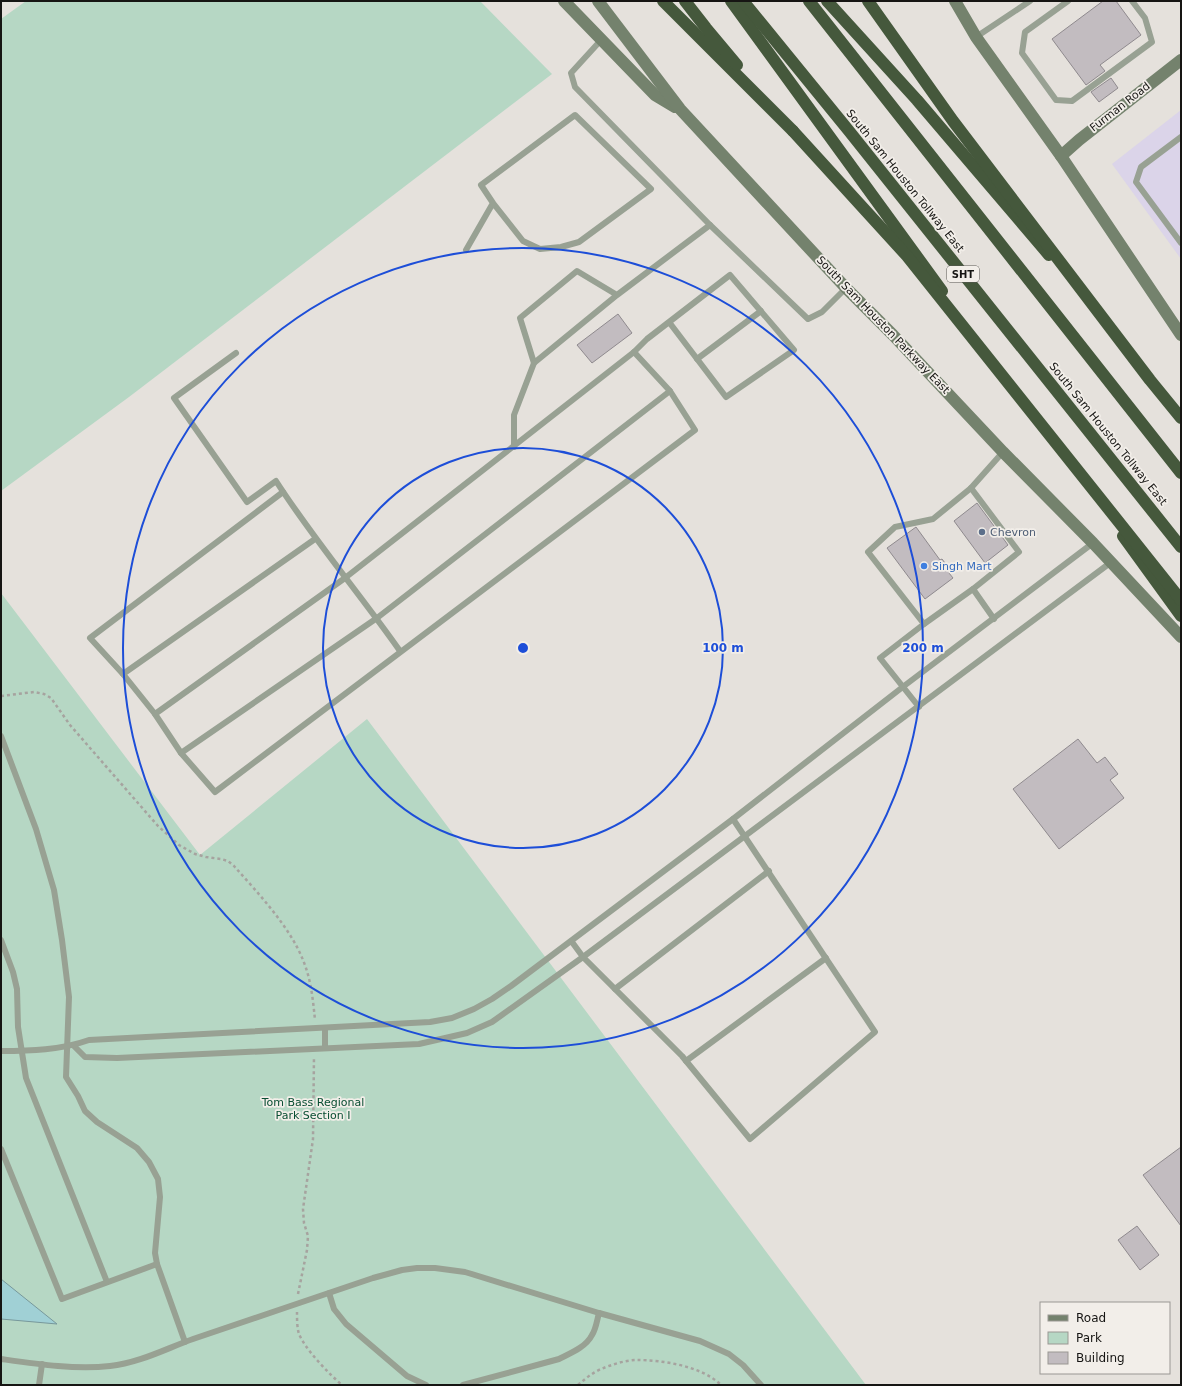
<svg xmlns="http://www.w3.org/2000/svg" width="1182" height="1386" font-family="'DejaVu Sans',sans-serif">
<rect width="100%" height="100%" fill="#e5e1dc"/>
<polygon fill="#dbd4e9" points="1181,110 1181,259 1112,164"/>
<g fill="#b6d7c4">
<polygon points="26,1 480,1 552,74 129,397 1,491 1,19"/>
<polygon points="1,593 200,855 367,719 866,1385 1,1385"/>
</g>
<polygon fill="#a0d0d5" stroke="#77989b" points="1,1279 57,1324 1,1319"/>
<g fill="#c2bcc0" stroke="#8f8a8e">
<polygon points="1103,1 1116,1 1141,35 1100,65 1105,71 1086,85 1052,39"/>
<polygon points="1111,78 1118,88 1099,102 1091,92"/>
<polygon points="618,314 632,333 592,363 577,345"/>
<polygon points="977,503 1008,545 985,563 954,521"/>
<polygon points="916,527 940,560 942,559 951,571 949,573 953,578 925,599 887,548"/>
<polygon points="1078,739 1097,763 1105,757 1118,774 1110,780 1124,798 1059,849 1013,789"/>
<polygon points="1181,1147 1181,1226 1143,1175"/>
<polygon points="1137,1226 1159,1255 1140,1270 1118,1240"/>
</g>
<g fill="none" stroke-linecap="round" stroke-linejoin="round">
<g stroke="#a6a39f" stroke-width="2.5" stroke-dasharray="3 3" stroke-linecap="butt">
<path d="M1,696L34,692L44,694L51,698L70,725L158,826L179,845L195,854L206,857L221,859L228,861L234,866C258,893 290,927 303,960C311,979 313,1000 315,1020"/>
<polyline points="298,1294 307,1250 308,1236 304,1223 303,1209 313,1139 314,1057"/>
<path d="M297,1312C297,1319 297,1328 299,1334C305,1349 329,1374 342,1385"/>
<path d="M578,1385C585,1379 592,1373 601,1369C611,1365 625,1360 637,1360C662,1360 702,1366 721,1385"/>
</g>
<g stroke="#98a193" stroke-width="6">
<polyline points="1068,1 1025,32 1022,53 1056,100 1072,101 1152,42 1145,18 1132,1"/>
<polyline points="976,37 1030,1"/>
<polyline points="602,39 571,73 575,87 710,225 808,319 822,312 846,288"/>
<polyline points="1181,137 1141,167 1136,182 1181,243"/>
<polyline points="466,250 493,203 481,185 575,115 651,189 579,242 561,247 540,249 523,241 493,203"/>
<polyline points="617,295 577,271 520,318 534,363 617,295 710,225"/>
<path d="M236,353L174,398L247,502L276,481C314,540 360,594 400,651"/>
<polyline points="697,359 761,311"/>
<polyline points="514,447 514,415 534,363"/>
<polyline points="971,488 1019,552 973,589"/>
<polyline points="315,539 123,674 155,714 181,753 377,618 670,391 634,352"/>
<polyline points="924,624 973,589 994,619"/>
<polyline points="123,674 90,638 283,492"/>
<polyline points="919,707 880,658 924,624 868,552 895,527 933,519 971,488 1003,452"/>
<polyline points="155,714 345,578 634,352 647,339 730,275 794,350 726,397 669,322"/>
<polyline points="1,736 36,829 54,890 62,940 69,997 66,1077 78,1096 85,1111 97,1122 137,1148 149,1162 158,1179 160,1197 155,1253 157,1264 185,1342"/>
<polyline points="181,753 215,792 695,430 670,391"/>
<polyline points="1,940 13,972 17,989 18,1027 26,1078 107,1282"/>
<polyline points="572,942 583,957 682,1056 750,1139 875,1032 733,819"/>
<polyline points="615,989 769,871"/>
<polyline points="325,1028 325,1048"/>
<polyline points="74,1046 85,1057 117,1058 419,1044 467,1033 492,1022 583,957 1110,563"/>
<path d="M1,1051C30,1051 61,1050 89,1040L430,1022L452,1018L474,1009L492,999L511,986L733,819L904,686L1093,543"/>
<polyline points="686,1061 826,958"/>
<polyline points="1,1149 62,1299 157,1264"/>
<polyline points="329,1293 334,1309 346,1324 407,1376 426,1385"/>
<path d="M1,1359C36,1364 75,1370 110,1366C139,1363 165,1349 193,1339C253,1319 313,1298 373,1278L402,1270L417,1268H435L465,1272L599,1313L700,1341L729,1354L743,1365L761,1385"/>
<polyline points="39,1385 42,1364"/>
<path d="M463,1385L559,1359C571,1353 586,1347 592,1335C596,1329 597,1320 599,1313"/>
</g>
<g stroke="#74826d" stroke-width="12">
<polyline points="564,1 655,95 675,107"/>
<polyline points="598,1 680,109 846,288 893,335 1003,452 1093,543 1181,637"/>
<polyline points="955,1 976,37 1061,156 1181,335"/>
<polyline points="1061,156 1079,140 1181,60"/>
</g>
<g stroke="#45583c" stroke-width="12">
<polyline points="663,1 793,131"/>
<polyline points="685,1 706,28 737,65"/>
<polyline points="731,1 942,291"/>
<polyline points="743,1 849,131 1181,547"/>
<polyline points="809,1 1181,473"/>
<polyline points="827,1 917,100 1049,255"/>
<polyline points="1123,536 1181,616"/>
</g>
<g stroke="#45583c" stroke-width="12">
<polyline points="868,1 953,121 1150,380 1181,418"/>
<polyline points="793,131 907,256 1181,600"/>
</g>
</g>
<g fill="none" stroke="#1d4ed8" stroke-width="2">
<circle cx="523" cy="648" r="200"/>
<circle cx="523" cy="648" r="400"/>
</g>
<circle fill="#5c6f8a" stroke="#f2eee9" stroke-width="1.5" cx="982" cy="532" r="4"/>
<circle fill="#3f7fe0" stroke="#f2eee9" stroke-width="1.5" cx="924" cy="566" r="4"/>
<g text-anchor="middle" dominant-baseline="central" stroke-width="3.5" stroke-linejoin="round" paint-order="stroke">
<rect fill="#f2eee9" stroke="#585653" stroke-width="1" x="947" y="266" width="32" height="16" rx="3"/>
<g font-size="10" font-weight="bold" fill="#161513">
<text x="963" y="274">SHT</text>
</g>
<g font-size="11" fill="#161513" stroke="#f2eee9">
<text transform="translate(1120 107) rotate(-38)">Furman Road</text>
<text transform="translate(905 181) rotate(51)">South Sam Houston Tollway East</text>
<text transform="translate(883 325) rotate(46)">South Sam Houston Parkway East</text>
<text transform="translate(1108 434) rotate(51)">South Sam Houston Tollway East</text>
</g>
<g font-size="11" fill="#4e5e75" stroke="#f2eee9" text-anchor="start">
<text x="990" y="532">Chevron</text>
</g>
<g font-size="11" fill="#366cbe" stroke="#f2eee9" text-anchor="start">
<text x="932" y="566">Singh Mart</text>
</g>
<g font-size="11" fill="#084e32" stroke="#f2eee9">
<text x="313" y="1102">Tom Bass Regional<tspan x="313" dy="13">Park Section I</tspan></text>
</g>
</g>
<circle cx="523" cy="648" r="6" fill="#1d4ed8" stroke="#f2eee9" stroke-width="2"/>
<g font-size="12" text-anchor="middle" font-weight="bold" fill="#1d4ed8" stroke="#f2eee9" stroke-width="3.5" stroke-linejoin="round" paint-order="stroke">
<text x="723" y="652">100 m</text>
<text x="923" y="652">200 m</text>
</g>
<rect width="1182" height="1386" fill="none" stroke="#161513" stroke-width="4"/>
<rect x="1040" y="1302" width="130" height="72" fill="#f2eee9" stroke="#9a9793"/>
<rect x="1048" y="1315" width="20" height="6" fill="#74826d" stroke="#9a9793"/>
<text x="1076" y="1322" font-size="12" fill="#161513">Road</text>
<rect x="1048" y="1332" width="20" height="12" fill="#b6d7c4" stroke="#9a9793"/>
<text x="1076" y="1342" font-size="12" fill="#161513">Park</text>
<rect x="1048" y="1352" width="20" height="12" fill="#c2bcc0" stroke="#9a9793"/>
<text x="1076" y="1362" font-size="12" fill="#161513">Building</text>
</svg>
